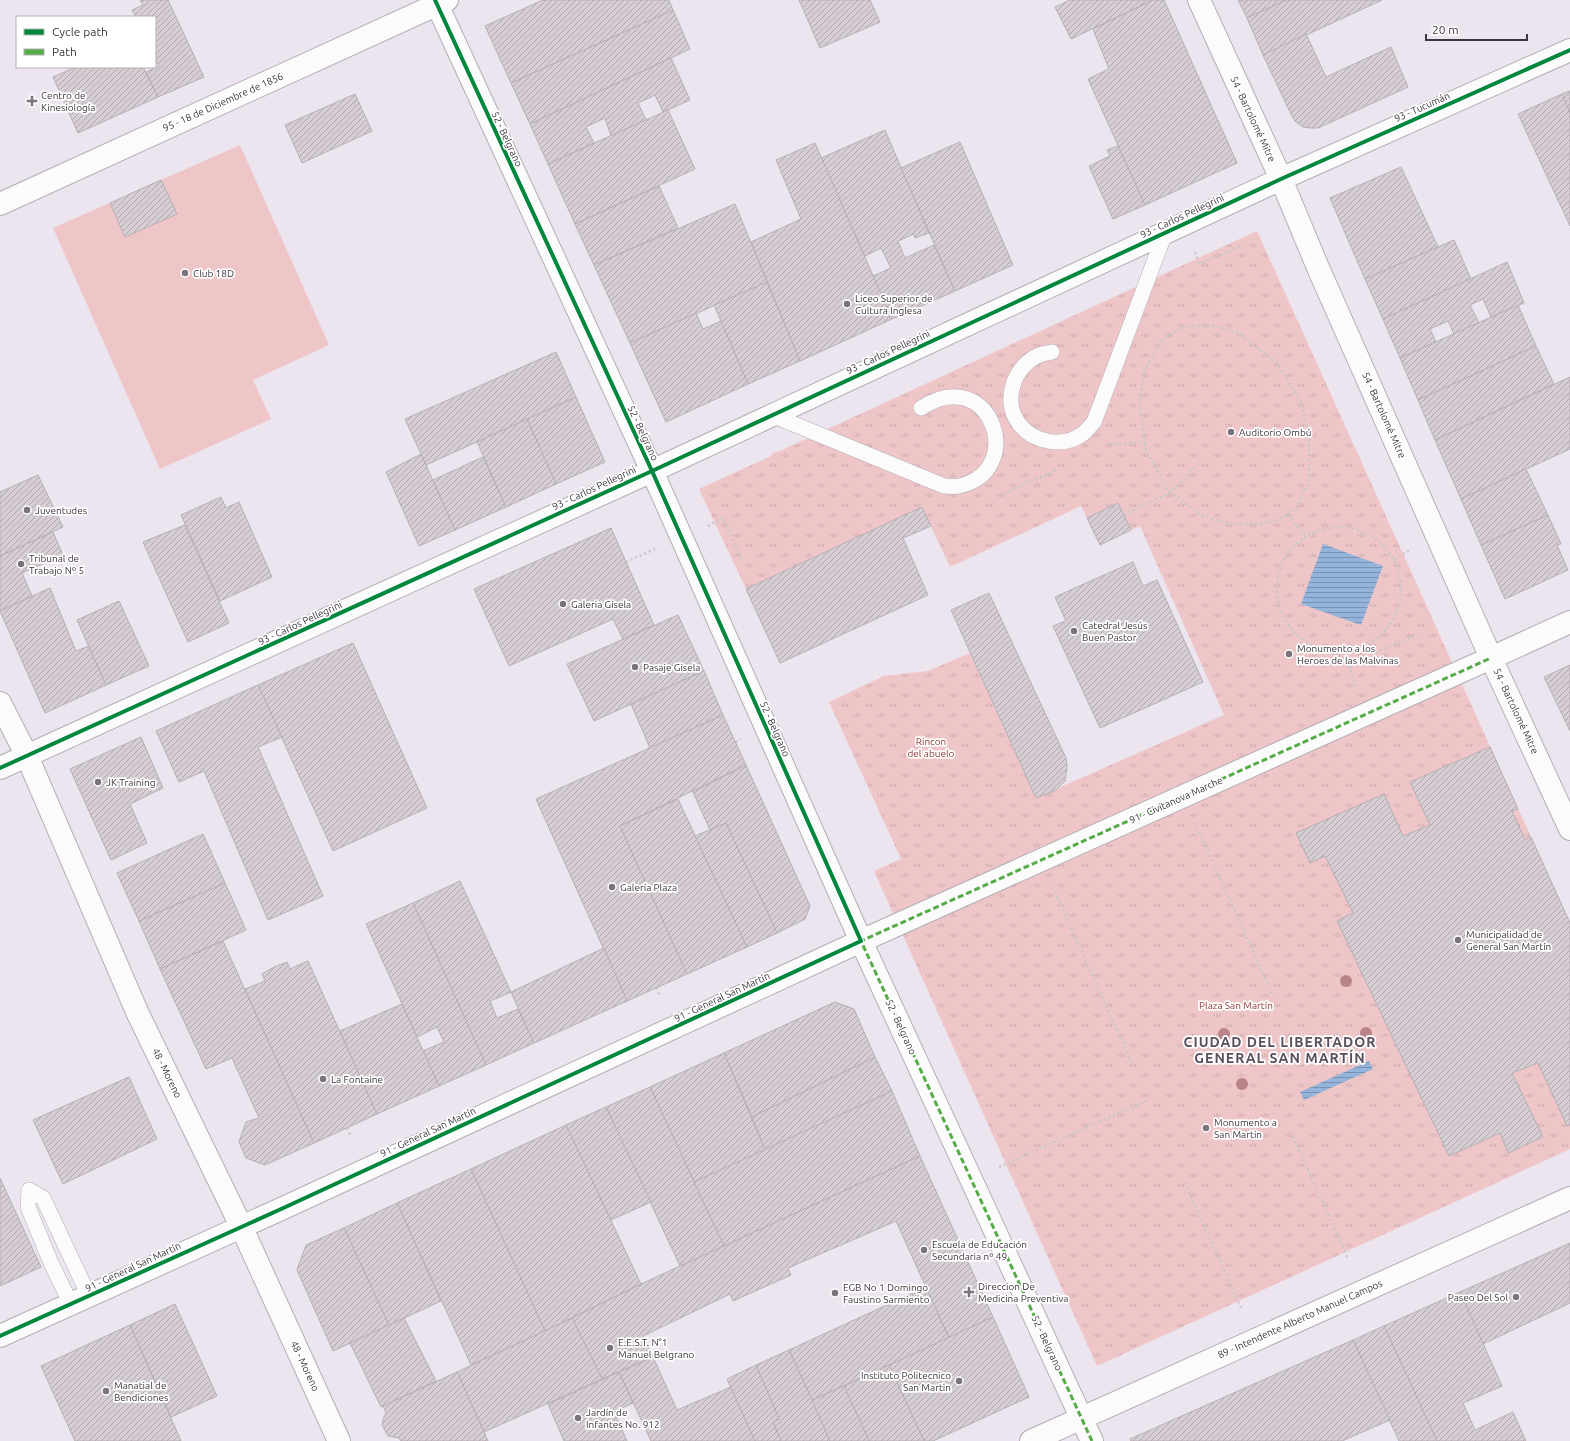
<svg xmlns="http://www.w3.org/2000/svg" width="1570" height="1441" font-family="Ubuntu,sans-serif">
<defs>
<pattern id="grass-tufts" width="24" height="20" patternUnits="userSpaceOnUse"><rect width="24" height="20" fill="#eec6c8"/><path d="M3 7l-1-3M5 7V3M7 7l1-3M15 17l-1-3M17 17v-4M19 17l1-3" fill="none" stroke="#cdabad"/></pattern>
<pattern id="water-rules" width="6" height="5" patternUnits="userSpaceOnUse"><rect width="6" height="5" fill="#95b4db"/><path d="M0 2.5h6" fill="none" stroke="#7b93b3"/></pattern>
<pattern id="building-hatch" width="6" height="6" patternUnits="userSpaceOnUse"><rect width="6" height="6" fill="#d6ced4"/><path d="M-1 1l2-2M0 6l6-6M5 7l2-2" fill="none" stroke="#afa8ad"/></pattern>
</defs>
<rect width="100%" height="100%" fill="#ece4ee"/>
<polygon fill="url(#grass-tufts)" points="1257,231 1570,923 1570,1149 1097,1366 874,871 901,859 829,702 884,676 928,671 970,653 1036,798 1224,715 1140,526 1131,530 1118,503 1087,518 1081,506 950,567 922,507 746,589 699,489 771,456 773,453 780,451"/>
<polygon fill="#eec6c8" points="240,145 329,345 253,380 271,419 160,469 53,228"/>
<g fill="url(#water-rules)">
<polygon points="1323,544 1383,566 1361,625 1301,604"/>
<polygon points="1369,1061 1373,1069 1304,1100 1300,1092"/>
</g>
<g fill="url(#building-hatch)" stroke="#b6afb5">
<polygon points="140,0 168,0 204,77 158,97 146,72 159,66 155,58 155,17 136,17 132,10 143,5"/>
<polygon points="543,0 669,0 673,10 511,83 485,26"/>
<polygon points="799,0 870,0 880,22 820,48"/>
<polygon points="1070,0 1153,0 1071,39 1055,7"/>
<polygon points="1153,0 1164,0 1237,163 1145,205 1088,79 1109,69 1093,29"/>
<polygon points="1238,0 1286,0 1247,18"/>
<polygon points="1286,0 1382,0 1263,55 1247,18"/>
<polygon points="673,10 690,49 530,124 511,83"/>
<polygon points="1306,34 1326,77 1391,47 1408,87 1318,128 1311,128 1303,127 1295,121 1291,114 1263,55"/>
<polygon points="671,58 690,100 663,112 655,95 638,103 646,120 611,136 605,118 586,127 594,143 548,164 530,124"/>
<polygon points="76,67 143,67 158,97 78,133 53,77"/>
<polygon points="1570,91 1570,113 1562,94"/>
<polygon points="355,94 372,131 302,163 285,125"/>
<polygon points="1562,94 1570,113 1570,226 1518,114"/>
<polygon points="668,110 695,169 575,224 548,164"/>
<polygon points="885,130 929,233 915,238 914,234 898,241 905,258 934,245 955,291 892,319 873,276 891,268 881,248 865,256 821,158"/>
<polygon points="960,142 1013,265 955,291 901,168"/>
<polygon points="815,143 892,319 800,361 751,242 801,219 776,160"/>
<polygon points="1118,146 1145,205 1113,219 1089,166 1110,156 1107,150"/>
<polygon points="1401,167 1438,247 1365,279 1330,198"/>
<polygon points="161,180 177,214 125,237 110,203"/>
<polygon points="659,186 678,228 594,265 575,224"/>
<polygon points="735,204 767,282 630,343 594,265"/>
<polygon points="1454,240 1471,279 1383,319 1365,279"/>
<polygon points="1507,262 1524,303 1491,317 1483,299 1470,305 1479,323 1454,334 1448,321 1430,329 1436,342 1400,358 1383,319"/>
<polygon points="767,282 800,361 748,384 714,305"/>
<polygon points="1518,305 1536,346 1418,400 1400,358"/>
<polygon points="696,313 703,329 721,321 748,384 666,422 630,343"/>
<polygon points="1536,346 1554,384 1435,440 1418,400"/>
<polygon points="556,352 576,397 426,465 405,419"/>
<polygon points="1570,377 1570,449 1461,499 1435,440"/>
<polygon points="576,397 605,462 556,484 527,419"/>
<polygon points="527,419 556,484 506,507 477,442"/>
<polygon points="421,454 455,530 419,546 386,472"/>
<polygon points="483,457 506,507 455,530 433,480"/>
<polygon points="1526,469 1548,515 1481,545 1461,499"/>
<polygon points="38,475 63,527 0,556 0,492"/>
<polygon points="221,497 226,508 239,502 272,577 220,601 181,515"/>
<polygon points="1118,503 1131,530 1100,545 1087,518"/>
<polygon points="922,507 931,526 903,538 928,595 780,663 746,589"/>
<polygon points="1548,515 1561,544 1557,545 1568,570 1505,599 1481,545"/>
<polygon points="185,525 229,623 188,642 143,542"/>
<polygon points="611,528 654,625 623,639 613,619 509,666 474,589"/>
<polygon points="53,532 63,555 22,573 32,596 0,611 0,556"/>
<polygon points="1133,562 1143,586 1157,580 1203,682 1100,728 1053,626 1066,621 1055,597"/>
<polygon points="50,588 76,651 89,646 106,685 45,713 0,611"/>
<polygon points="989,593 1066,758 1067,768 1065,781 1056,790 1036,798 951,610"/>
<polygon points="119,601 149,666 106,685 77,620"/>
<polygon points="678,615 704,671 594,721 567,664"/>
<polygon points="353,643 427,808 333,851 258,685"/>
<polygon points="1570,665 1570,731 1544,677"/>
<polygon points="704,671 723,715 650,748 631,704"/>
<polygon points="258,685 282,737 258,747 323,896 268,920 204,771 179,782 156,731"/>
<polygon points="723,715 746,765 620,826 687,974 627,1001 536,799"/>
<polygon points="141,737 163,788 130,804 147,843 111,860 70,769"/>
<polygon points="1490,747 1518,809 1512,811 1525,840 1531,837 1570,923 1570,1125 1567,1126 1538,1063 1512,1073 1543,1137 1508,1153 1500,1133 1449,1156 1337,921 1353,913 1325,856 1310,863 1296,833 1384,794 1403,836 1430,825 1410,782"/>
<polygon points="746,765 810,906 805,919 777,933 726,823 710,830 693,792"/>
<polygon points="678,799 747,947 687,974 620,826"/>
<polygon points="726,823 777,933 747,947 695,836"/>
<polygon points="203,834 225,883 139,921 117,873"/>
<polygon points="460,881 511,992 490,1001 497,1018 518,1009 534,1043 486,1065 413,903"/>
<polygon points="225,883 246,930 160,969 139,921"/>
<polygon points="413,903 486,1065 439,1086 423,1051 444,1042 437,1027 417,1037 366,924"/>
<polygon points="223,941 314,1143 265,1165 246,1158 239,1142 246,1122 259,1118 232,1058 206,1069 160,969"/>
<polygon points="604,948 627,1001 534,1043 511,992"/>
<polygon points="308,961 377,1114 314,1143 245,989 265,981 262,974 274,967 287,962 290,969"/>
<polygon points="835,1002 854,1009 875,1057 752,1117 724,1053"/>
<polygon points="402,1004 439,1086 377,1114 340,1031"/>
<polygon points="724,1053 765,1150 694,1182 650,1087"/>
<polygon points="875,1057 892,1091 765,1150 752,1117"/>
<polygon points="129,1077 157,1139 63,1184 33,1120"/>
<polygon points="650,1087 724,1246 680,1266 606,1107"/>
<polygon points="892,1091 920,1156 724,1246 694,1182"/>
<polygon points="606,1107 651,1202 611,1220 566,1125"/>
<polygon points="566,1125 641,1284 545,1331 471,1169"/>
<polygon points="920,1156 993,1317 949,1338 896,1221 788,1268 791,1275 733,1301 730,1294 643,1336 653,1357 602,1379 572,1318 641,1284"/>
<polygon points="471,1169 545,1331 471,1365 397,1203"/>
<polygon points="0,1178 41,1267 0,1286"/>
<polygon points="397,1203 441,1301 389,1325 344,1228"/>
<polygon points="344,1228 389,1325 333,1351 297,1270 306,1245"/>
<polygon points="1570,1243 1570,1303 1483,1344 1460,1292"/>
<polygon points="926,1287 949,1338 812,1400 789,1350"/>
<polygon points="1460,1292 1502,1386 1463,1403 1475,1430 1513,1412 1526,1441 1437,1441 1384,1326"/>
<polygon points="175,1304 217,1396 171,1417 130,1325"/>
<polygon points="993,1317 1029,1397 933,1441 924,1441 889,1365"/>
<polygon points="404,1318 436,1381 381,1407 350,1343"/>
<polygon points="572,1318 602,1379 484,1432 457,1372"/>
<polygon points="130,1325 181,1441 75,1441 41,1366"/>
<polygon points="1384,1326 1437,1441 1399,1441 1353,1340"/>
<polygon points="1353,1340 1390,1420 1342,1441 1131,1441 1130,1439"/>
<polygon points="789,1350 812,1400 830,1441 781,1441 773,1422 779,1419 756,1365"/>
<polygon points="653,1357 677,1410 731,1387 755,1441 651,1441 619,1372"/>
<polygon points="756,1365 779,1419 773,1422 781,1441 755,1441 727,1379"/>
<polygon points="889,1365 924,1441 869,1441 844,1386"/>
<polygon points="457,1372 488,1441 401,1441 399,1438 388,1436 382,1425 383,1419 386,1413 383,1406"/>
<polygon points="619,1372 633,1403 614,1412 627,1441 564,1441 548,1404"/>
<polygon points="844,1386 869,1441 830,1441 812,1400"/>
</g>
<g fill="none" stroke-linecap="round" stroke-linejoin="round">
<g stroke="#b3aeb5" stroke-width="16">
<g id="service">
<path d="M1052,352C1047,353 1041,354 1037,356C1014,368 1004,397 1016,419C1030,443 1063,449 1084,433C1087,430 1091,425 1094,422L1165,233"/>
<path d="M772,415L944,486C949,486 955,487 959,486C1028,471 991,362 921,408"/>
<polyline points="71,1304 51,1263 28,1207 29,1190 43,1198 89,1296"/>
</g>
</g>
<g stroke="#b3aeb5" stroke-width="24">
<polyline id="pedestrian" points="1092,1441 861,941 1491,658"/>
</g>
<g stroke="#b3aeb5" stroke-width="24">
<g id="minor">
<polyline points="0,204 447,0"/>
<polyline points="1491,658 1570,622"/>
<polyline points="0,703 27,756 138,1014 241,1226 339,1441"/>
<polyline points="0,768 652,471 1281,179 1570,50"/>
<polyline points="0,1336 279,1210 861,941 652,471 435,0"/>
</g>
</g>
<g stroke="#b3aeb5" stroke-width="24">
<g id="tertiary">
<polyline points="1199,0 1281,179 1319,270 1491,658 1570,829"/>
<polyline points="1031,1441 1570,1198"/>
</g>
</g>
<g stroke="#cac7cb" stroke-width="2.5" stroke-dasharray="2 3" stroke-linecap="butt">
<polyline points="1195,252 1200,264 1240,246"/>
<polygon points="1212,325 1238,333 1277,363 1300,401 1309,433 1309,481 1296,509 1273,522 1238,525 1204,517 1167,489 1146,449 1139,402 1145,368 1165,337 1186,326"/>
<polyline points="1109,444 1145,442"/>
<polyline points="999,496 1058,469"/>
<polyline points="1124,515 1171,492 1198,464"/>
<polyline points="1287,515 1305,536"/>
<polyline points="708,526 723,518 741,559"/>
<circle cx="1339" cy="589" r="62"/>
<polyline points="1394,559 1410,550"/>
<polyline points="626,562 655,549"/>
<polyline points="1345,651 1356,688"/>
<polyline points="1350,668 1378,652 1418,634"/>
<polyline points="736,742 741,739"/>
<polyline points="1195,823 1272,994"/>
<polyline points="1053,887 1131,1062"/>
<polyline points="656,988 660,997"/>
<polyline points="347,1128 351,1137"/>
<polyline points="1291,1132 1348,1259"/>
<polyline points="999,1167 1148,1100"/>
<polyline points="1185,1183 1241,1308"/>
</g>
<use href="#service" stroke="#fcfbfc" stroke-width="15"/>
<use href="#pedestrian" stroke="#fcfbfc" stroke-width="22"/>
<use href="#minor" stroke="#fcfbfc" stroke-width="22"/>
<use href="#tertiary" stroke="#fcfbfc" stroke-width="22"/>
<polyline stroke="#55ac46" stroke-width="3" stroke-dasharray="6 3" stroke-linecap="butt" points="1092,1441 861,941 1491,658"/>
<g stroke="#fff" stroke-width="6">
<g id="cycleway">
<polyline points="0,768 652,471 1281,179 1570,50"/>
<polyline points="0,1336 279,1210 861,941 652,471 435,0"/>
</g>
</g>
<use href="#cycleway" stroke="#00873e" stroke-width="4"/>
</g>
<g fill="#b98488">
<circle cx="1346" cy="981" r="6"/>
<circle cx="1366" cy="1033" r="6"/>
<circle cx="1224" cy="1034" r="6"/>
<circle cx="1242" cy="1084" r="6"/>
</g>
<g fill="#7a737c" stroke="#fff" stroke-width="1.5">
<path d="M30 95h4v4h4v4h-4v4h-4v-4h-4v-4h4z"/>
<circle cx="185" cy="273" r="4"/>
<circle cx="847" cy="304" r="4"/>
<circle cx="1231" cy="432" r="4"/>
<circle cx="27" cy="510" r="4"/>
<circle cx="21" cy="564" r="4"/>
<circle cx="563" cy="604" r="4"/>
<circle cx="1074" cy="631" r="4"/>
<circle cx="1289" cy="654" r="4"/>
<circle cx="635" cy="667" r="4"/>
<circle cx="98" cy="782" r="4"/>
<circle cx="612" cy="887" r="4"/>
<circle cx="1458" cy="940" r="4"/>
<circle cx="323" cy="1079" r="4"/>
<circle cx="1206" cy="1128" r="4"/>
<circle cx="924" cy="1250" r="4"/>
<path d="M967 1286h4v4h4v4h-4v4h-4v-4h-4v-4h4z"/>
<circle cx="835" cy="1293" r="4"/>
<circle cx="1516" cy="1297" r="4"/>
<circle cx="610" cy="1348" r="4"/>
<circle cx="959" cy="1381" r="4"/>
<circle cx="106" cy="1391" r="4"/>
<circle cx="578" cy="1418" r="4"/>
</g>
<g text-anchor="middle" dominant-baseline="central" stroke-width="3.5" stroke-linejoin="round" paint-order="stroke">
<g font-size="10" fill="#3c363e" stroke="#fff" text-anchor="start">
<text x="41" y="95">Centro de<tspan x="41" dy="12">Kinesiología</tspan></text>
<text x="193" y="273">Club 18D</text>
<text x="855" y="298">Liceo Superior de<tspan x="855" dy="12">Cultura Inglesa</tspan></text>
<text x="1239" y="432">Auditorio Ombú</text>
<text x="35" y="510">Juventudes</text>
<text x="29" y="558">Tribunal de<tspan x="29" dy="12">Trabajo Nº 5</tspan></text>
<text x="571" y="604">Galeria Gisela</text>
<text x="1082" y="625">Catedral Jesús<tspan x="1082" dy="12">Buen Pastor</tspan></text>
<text x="1297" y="648">Monumento a los<tspan x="1297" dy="12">Heroes de las Malvinas</tspan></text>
<text x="643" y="667">Pasaje Gisela</text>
<text x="106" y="782">JK Training</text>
<text x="620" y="887">Galería Plaza</text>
<text x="1466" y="934">Municipalidad de<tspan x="1466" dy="12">General San Martín</tspan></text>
<text x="331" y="1079">La Fontaine</text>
<text x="1214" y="1122">Monumento a<tspan x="1214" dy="12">San Martin</tspan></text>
<text x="932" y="1244">Escuela de Educación<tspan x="932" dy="12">Secundaria nº 49</tspan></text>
<text x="978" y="1286">Direccion De<tspan x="978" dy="12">Medicina Preventiva</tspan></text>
<text x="843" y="1287">EGB No 1 Domingo<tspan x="843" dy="12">Faustino Sarmiento</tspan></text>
<text x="1508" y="1297" text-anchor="end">Paseo Del Sol</text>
<text x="618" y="1342">E.E.S.T. N°1<tspan x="618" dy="12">Manuel Belgrano</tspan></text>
<text x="951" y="1375" text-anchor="end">Instituto Politecnico<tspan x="951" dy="12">San Martin</tspan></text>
<text x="114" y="1385">Manatial de<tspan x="114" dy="12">Bendiciones</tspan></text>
<text x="586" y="1412">Jardín de<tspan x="586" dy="12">Infantes No. 912</tspan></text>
</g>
<g font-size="10" fill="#3c363e" stroke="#fff">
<text transform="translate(223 102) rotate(-24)">95 - 18 de Diciembre de 1856</text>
<text transform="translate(1422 107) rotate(-24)">93 - Tucumán</text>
<text transform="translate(1253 119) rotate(65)">54 - Bartolomé Mitre</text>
<text transform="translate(507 139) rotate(65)">52 - Belgrano</text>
<text transform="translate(1182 216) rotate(-25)">93 - Carlos Pellegrini</text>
<text transform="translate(888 352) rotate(-25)">93 - Carlos Pellegrini</text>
<text transform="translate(1384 415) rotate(66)">54 - Bartolomé Mitre</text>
<text transform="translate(643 433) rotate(65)">52 - Belgrano</text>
<text transform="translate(594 488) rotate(-25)">93 - Carlos Pellegrini</text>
<text transform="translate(300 623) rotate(-25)">93 - Carlos Pellegrini</text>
<text transform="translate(1516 711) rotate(65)">54 - Bartolomé Mitre</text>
<text transform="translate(775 729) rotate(66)">52 - Belgrano</text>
<text transform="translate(1176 800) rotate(-24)">91 - Civitanova Marche</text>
<text transform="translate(722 997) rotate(-25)">91 - General San Martín</text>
<text transform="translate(901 1027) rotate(65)">52 - Belgrano</text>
<text transform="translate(167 1073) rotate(64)">48 - Moreno</text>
<text transform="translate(428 1132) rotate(-25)">91 - General San Martín</text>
<text transform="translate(133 1267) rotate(-25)">91 - General San Martín</text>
<text transform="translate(1300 1319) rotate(-24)">89 - Intendente Alberto Manuel Campos</text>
<text transform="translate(1047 1343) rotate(65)">52 - Belgrano</text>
<text transform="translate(305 1366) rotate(65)">48 - Moreno</text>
</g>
<g font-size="10" fill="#8f3634" stroke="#fff">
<text x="931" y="741">Rincon<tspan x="931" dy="12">del abuelo</tspan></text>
<text x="1236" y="1005">Plaza San Martín</text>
</g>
<g font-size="14" font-weight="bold" letter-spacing="1" fill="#5b4f5e" stroke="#fff">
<text x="1280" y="1042">CIUDAD DEL LIBERTADOR<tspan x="1280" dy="16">GENERAL SAN MARTÍN</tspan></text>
</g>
</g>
<rect x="16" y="16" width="140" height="52" fill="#ffffff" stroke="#b1afb2"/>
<rect x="24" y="29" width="20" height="6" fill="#00873e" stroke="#b1afb2"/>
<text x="52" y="36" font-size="12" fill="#3c363e">Cycle path</text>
<rect x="24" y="49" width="20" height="6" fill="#55ac46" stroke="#b1afb2"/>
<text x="52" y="56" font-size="12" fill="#3c363e">Path</text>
<path d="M1426 34v6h101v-6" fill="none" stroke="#3c363e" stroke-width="2"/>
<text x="1432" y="34" font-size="12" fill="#3c363e" stroke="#ffffff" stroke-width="3" paint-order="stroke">20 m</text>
</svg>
